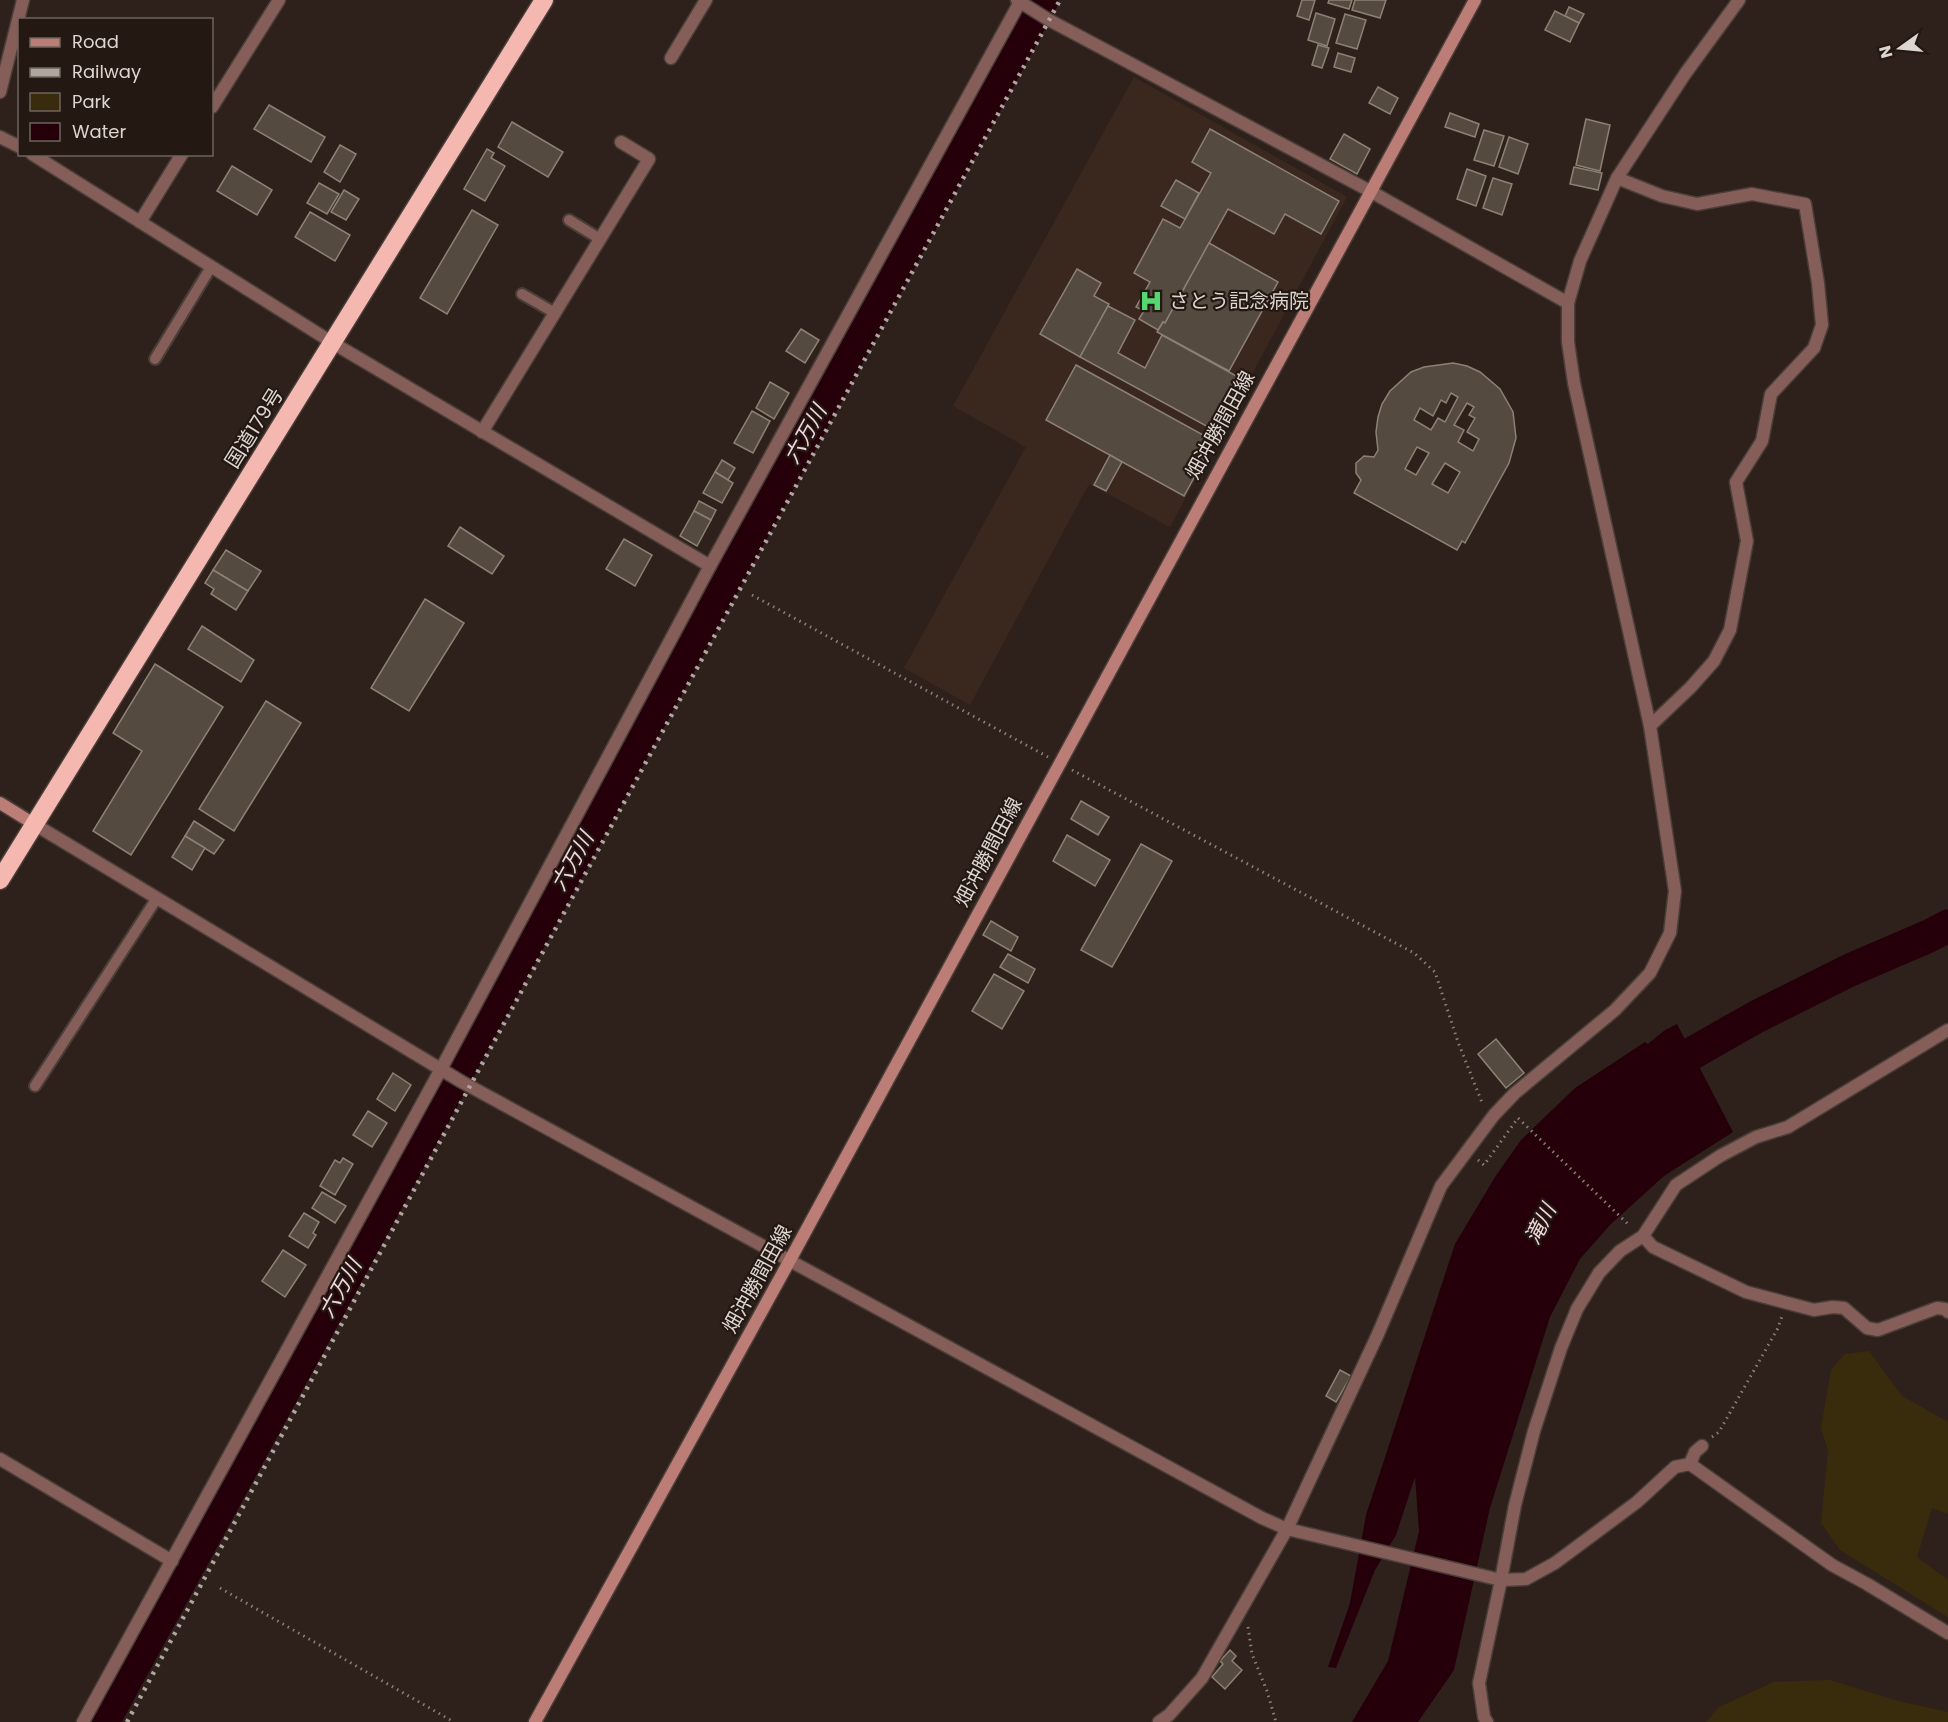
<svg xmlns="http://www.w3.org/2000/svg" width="1948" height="1722" font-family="Poppins,'Noto Sans JP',sans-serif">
<rect width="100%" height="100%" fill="#2e211b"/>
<polygon fill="#3a281f" points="1134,77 1347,197 1170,527 1089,484 970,705 904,668 1026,447 953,406"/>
<g fill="#392c0c">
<polygon points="1869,1351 1902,1396 1948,1422 1948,1514 1932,1508 1917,1557 1948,1580 1948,1617 1840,1550 1821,1523 1828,1451 1821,1428 1831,1370 1845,1354"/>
<polygon points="1830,1680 1898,1701 1948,1712 1948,1722 1706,1722 1719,1707 1774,1682"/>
</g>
<polygon fill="#25000a" points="1677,1024 1733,1132 1664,1176 1610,1225 1580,1259 1550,1317 1490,1508 1454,1670 1418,1722 1352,1722 1388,1661 1419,1531 1415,1477 1396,1535 1375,1570 1336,1668 1328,1667 1350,1603 1366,1515 1455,1244 1495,1177 1521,1140 1575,1088 1645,1042 1648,1044 1665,1030"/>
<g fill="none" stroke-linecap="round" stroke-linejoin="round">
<g stroke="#25000a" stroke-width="33">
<polyline points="1654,1078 1675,1063 1756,1017 1850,970 1929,936 1948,926"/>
<polyline points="103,1722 1042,0"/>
</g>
</g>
<g fill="#554a40" stroke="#8d8175" stroke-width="1.5" fill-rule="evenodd">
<polygon points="1302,0 1315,0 1309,20 1297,16"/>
<polygon points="1329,0 1352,0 1349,9 1328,3"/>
<polygon points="1355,0 1386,0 1380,18 1352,10"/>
<polygon points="1569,7 1584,14 1579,23 1565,16"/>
<polygon points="1555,11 1579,23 1570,42 1545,30"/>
<polygon points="1316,13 1335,19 1327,46 1308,40"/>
<polygon points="1345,14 1366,20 1357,49 1336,43"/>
<polygon points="1318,45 1329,48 1322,68 1312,65"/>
<polygon points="1338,53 1355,58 1351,72 1334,67"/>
<polygon points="1378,87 1398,98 1390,114 1369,103"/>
<polygon points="269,105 325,137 311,162 254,129"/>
<polygon points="1450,113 1479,124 1475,137 1445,127"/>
<polygon points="1586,119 1610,125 1600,171 1576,165"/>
<polygon points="512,122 563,152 548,177 498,147"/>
<polygon points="1210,129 1339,201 1321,234 1285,214 1274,234 1228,209 1165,323 1163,322 1158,330 1139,319 1144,311 1136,307 1150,282 1134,273 1163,219 1180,228 1211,173 1192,162"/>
<polygon points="1484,130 1504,136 1494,166 1474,160"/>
<polygon points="1344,134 1370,149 1357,174 1330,159"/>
<polygon points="1509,137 1528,144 1518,174 1499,167"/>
<polygon points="340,145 356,154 340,182 324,172"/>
<polygon points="487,149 494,153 491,158 505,166 485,201 464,189"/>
<polygon points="232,166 272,190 257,215 217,191"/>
<polygon points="1574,167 1602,173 1598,190 1570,184"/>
<polygon points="1467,169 1486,176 1476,206 1457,199"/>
<polygon points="1493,178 1512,184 1502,215 1483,208"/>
<polygon points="1176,180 1199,193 1185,219 1161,206"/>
<polygon points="319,183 339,194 327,214 307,203"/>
<polygon points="344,190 359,199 346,220 331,212"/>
<polygon points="472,210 498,225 447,314 420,298"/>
<polygon points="310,212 350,235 335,261 295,237"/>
<polygon points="1209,243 1278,282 1229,371 1157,332 1163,322 1165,323"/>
<polygon points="1077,269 1101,283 1094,296 1109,304 1080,357 1040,334"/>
<polygon points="1108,306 1135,320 1118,353 1145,368 1162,335 1249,383 1221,434 1080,357"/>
<polygon points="801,329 819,340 805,363 786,351"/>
<path d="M1453,363L1467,366L1480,372L1500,389L1513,412L1516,438L1509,463L1465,543L1462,541L1457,550L1354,493L1361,480L1356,473V463L1364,456L1374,457L1378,450L1376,432L1378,417L1382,404L1390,391L1411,372L1424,367ZM1451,393L1458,397L1445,422L1438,418L1431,430L1414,420L1420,408L1433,416L1441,400L1446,403ZM1467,403L1474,407L1469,415L1475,418L1467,432L1479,439L1473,451L1458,442L1464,430L1454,425ZM1417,447L1429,453L1416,475L1405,469ZM1445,463L1460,472L1448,493L1432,484Z"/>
<polygon points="1076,365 1214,441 1184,496 1046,420"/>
<polygon points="770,382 789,393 774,419 756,408"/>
<polygon points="752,411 770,421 753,453 734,443"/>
<polygon points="1110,455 1122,462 1106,491 1094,485"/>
<polygon points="722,460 735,468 728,480 715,472"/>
<polygon points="715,472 733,483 722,503 703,493"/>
<polygon points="699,501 716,510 711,520 694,511"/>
<polygon points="694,511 711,520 697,546 680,536"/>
<polygon points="460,527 504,556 492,574 448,546"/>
<polygon points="624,539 652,555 635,586 606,569"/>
<polygon points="226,550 261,571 248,591 213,570"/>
<polygon points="213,570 248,591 236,610 211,594 214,589 205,583"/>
<polygon points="425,599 464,623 409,711 371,688"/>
<polygon points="202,626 254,660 241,682 188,649"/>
<polygon points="155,664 223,707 131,855 93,831 142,751 113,733"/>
<polygon points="266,701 301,723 234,831 199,809"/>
<polygon points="1081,801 1109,817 1098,835 1071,819"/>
<polygon points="194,821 224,840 214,854 185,836"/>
<polygon points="1067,835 1110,860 1095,886 1053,861"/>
<polygon points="185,836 205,848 192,870 172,857"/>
<polygon points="1141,844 1172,861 1112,967 1081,950"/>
<polygon points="991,921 1018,937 1011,951 983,935"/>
<polygon points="1008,954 1035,969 1028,983 1000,967"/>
<polygon points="994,974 1024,991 1002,1029 972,1011"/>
<polygon points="1496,1039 1524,1073 1506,1088 1478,1054"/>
<polygon points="393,1073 411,1085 395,1111 377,1099"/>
<polygon points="368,1111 387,1123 372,1147 353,1135"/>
<polygon points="343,1158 353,1164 335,1195 320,1186 335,1160 340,1163"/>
<polygon points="322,1192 346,1206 335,1223 312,1208"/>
<polygon points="304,1213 319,1222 313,1233 316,1235 308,1248 289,1236"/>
<polygon points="283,1250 306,1265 285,1297 262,1281"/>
<polygon points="1340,1370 1351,1376 1336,1402 1326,1396"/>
<polygon points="1230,1650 1236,1656 1232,1661 1242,1670 1225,1689 1212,1677 1223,1664 1220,1661"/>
</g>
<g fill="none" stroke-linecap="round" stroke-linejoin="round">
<g stroke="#4a3e38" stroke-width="14">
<g id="lane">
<polyline points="569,220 600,239"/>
<polyline points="522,294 555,313"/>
<polyline points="155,359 211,267"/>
<polyline points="35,1086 157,898"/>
</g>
</g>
<g stroke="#4a3e38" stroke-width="15">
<g id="street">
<polyline points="1017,0 1049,20 1370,191 1568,303"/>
<polyline points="671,58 706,0"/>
<polyline points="0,92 23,0"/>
<polyline points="212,107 279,0"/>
<polyline points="0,137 20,147"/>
<polyline points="32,154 333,343 710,566"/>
<polyline points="1617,178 1662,196 1697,204 1752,194 1805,204 1818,283 1822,325 1814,348 1771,394 1762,441 1736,482 1747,541 1730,630 1714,661 1691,687 1650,726"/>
<polyline points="140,222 182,154"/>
<polyline points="482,432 649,159 621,142"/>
<polyline points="34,824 462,1082 1262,1518 1287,1529 1501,1580 1526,1579 1555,1563 1637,1502 1675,1467 1690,1464 1832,1565 1867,1584 1948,1633"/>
<polyline points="1643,1236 1653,1247 1746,1292 1814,1310 1833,1307 1844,1308 1867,1328 1878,1330 1937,1308 1945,1309 1948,1312"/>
<polyline points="0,1459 172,1561"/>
<polyline points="1690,1464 1695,1452 1702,1446"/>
<polyline points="83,1722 441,1069 710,566 1021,0"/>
<polyline points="1159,1722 1169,1715 1202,1678 1287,1529 1378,1334 1441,1186 1494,1115 1515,1093 1615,1010 1650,973 1670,933 1675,891 1650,726 1574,383 1568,342 1568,303 1580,261 1617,178 1685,74 1739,0"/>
<polyline points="1487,1722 1484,1717 1479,1683 1501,1580 1515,1505 1534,1431 1561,1348 1577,1309 1599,1273 1620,1251 1643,1236 1676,1185 1720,1156 1756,1137 1788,1127 1948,1030"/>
</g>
</g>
<g stroke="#4a3e38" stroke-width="15">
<g id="secondary">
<polyline points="0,803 34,824"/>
<polyline points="535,1722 790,1260 1475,0"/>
</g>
</g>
<g stroke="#4a3e38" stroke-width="21">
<polyline id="highway" points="0,880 544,0"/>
</g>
<g stroke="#897f7a" stroke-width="3" stroke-dasharray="1.5 4.5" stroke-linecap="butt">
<polyline points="752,595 1048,757"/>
<polyline points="1072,770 1414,953 1435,972 1458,1042 1483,1105"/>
<polyline points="1478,1160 1484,1165 1518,1118 1630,1226"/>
<polyline points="1712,1437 1719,1432 1778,1328 1782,1316"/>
<polyline points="220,1588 454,1722"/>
<polyline points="1248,1627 1252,1654 1267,1691 1276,1722"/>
</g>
<use href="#lane" stroke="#855d59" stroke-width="10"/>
<use href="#street" stroke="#855d59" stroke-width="12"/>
<use href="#secondary" stroke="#bc7d76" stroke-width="12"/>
<use href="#highway" stroke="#f4b8b1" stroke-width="18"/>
<polyline stroke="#afa6a0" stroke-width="4.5" stroke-dasharray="3 6" stroke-linecap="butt" points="127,1722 470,1086 1060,0"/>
</g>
<defs>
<g id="hospital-bare" transform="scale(1.8)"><path d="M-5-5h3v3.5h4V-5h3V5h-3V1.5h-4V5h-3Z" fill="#56d671" stroke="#241812" stroke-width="2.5" paint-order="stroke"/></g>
</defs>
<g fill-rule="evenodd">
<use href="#hospital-bare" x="1151" y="301"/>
</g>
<g text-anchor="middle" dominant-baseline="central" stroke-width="4.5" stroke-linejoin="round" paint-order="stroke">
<g font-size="20" fill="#ddd5d0" stroke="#241812" text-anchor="start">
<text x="1169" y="301">さとう記念病院</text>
</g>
<g font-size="20" fill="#ddd5d0" stroke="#241812">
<text transform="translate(1220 425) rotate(-61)">畑沖勝間田線</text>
<text transform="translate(254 428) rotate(-58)">国道179号</text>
<text transform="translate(988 852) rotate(-62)">畑沖勝間田線</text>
<text transform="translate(757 1279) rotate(-61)">畑沖勝間田線</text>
</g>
<g font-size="21" font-style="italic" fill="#f2d8dd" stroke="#241812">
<text transform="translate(805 434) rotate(-61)">六万川</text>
<text transform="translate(572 861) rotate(-61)">六万川</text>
<text transform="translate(1540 1224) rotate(-63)">滝川</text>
<text transform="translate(340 1288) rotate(-61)">六万川</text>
</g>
</g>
<rect x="18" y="18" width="195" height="138" fill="#241812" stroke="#6e645e" stroke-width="1.5"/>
<rect x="30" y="38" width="30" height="9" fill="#bc7d76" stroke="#6e645e" stroke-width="1.5"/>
<text x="72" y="48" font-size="18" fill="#ddd5d0">Road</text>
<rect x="30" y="68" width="30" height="9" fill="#afa6a0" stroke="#6e645e" stroke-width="1.5"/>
<text x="72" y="78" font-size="18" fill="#ddd5d0">Railway</text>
<rect x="30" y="93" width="30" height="18" fill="#392c0c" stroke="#6e645e" stroke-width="1.5"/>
<text x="72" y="108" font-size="18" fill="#ddd5d0">Park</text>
<rect x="30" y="123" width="30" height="18" fill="#25000a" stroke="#6e645e" stroke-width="1.5"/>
<text x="72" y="138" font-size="18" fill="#ddd5d0">Water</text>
<g transform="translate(1900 48) rotate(255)" stroke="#241812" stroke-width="4.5" paint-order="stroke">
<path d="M0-4.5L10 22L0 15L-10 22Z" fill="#ddd5d0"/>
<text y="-9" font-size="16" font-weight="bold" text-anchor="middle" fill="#ddd5d0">N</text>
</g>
</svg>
